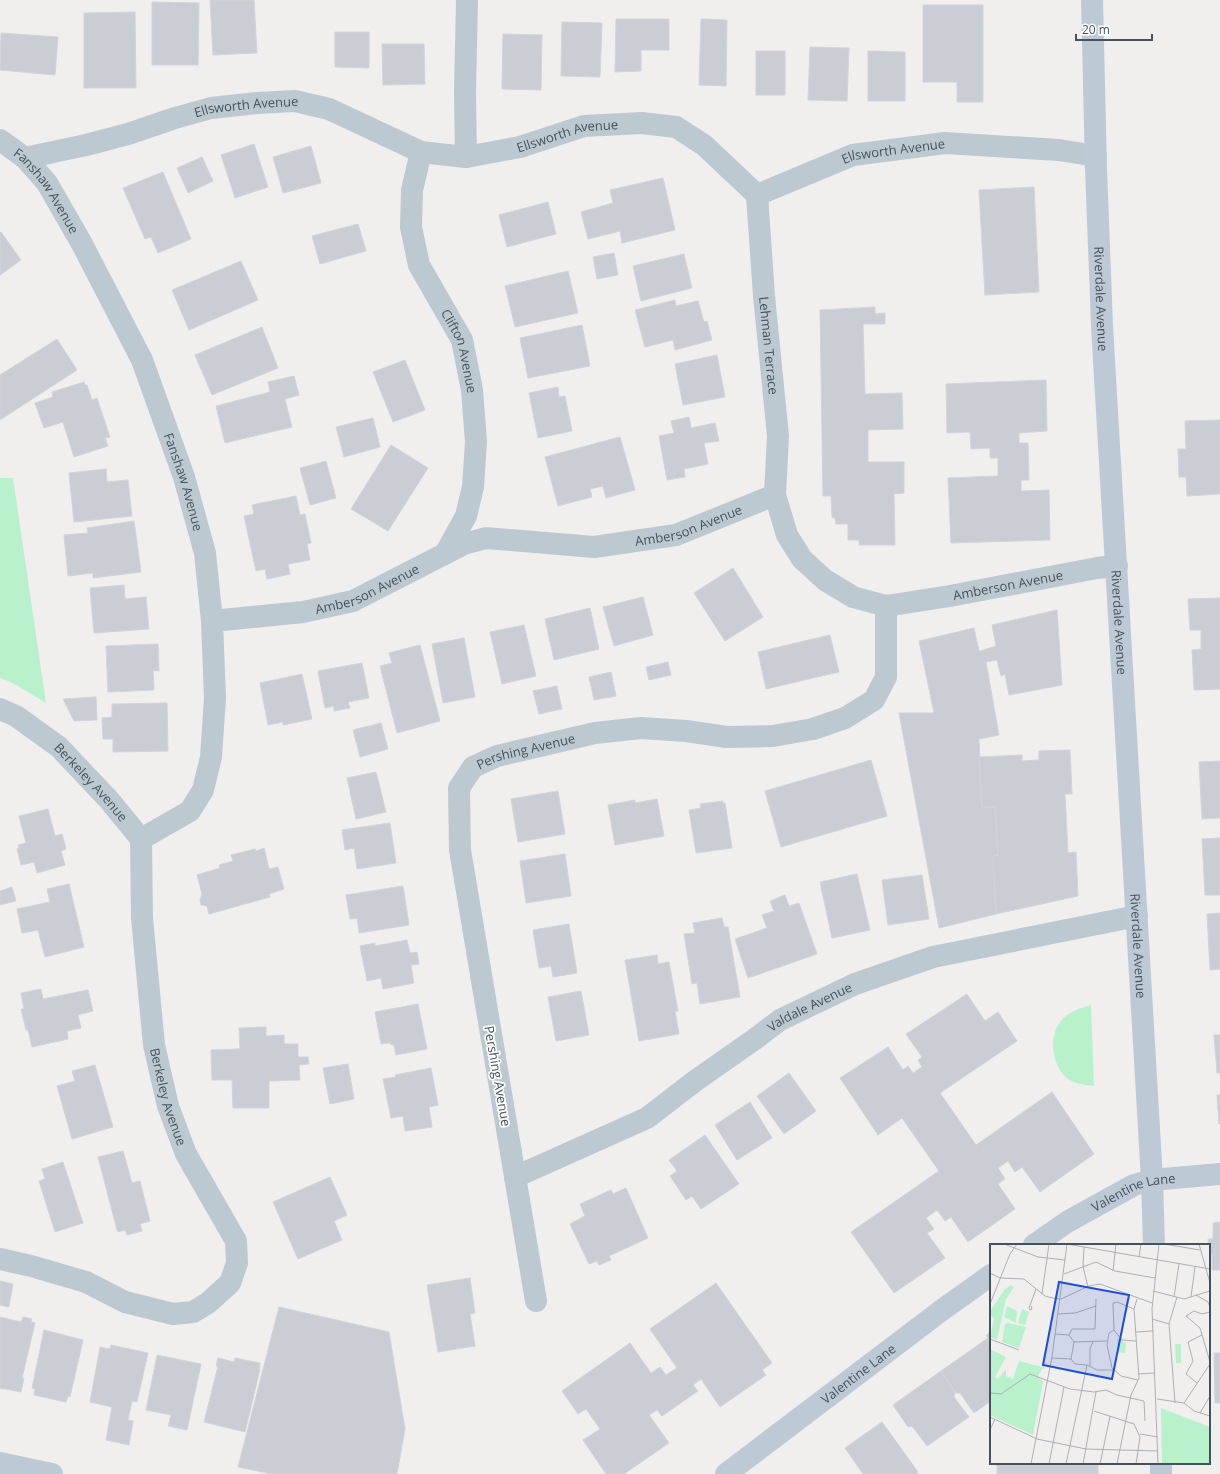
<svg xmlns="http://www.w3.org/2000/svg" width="1220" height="1474" font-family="'Open Sans',sans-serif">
<rect width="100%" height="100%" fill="#f1eeee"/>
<g fill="#b9f1cc">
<polygon points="0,478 13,478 46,703 11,682 0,678"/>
<path d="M1091,1005L1094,1086C1085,1085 1075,1084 1067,1078C1052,1066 1048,1036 1061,1021C1068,1012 1080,1008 1091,1005Z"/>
</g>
<g fill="#cacdd3" stroke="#d1d4da">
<polygon points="210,0 254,0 257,53 213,55"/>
<polygon points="152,2 199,3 198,65 152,65"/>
<polygon points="923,5 983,5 983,102 957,102 957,82 923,82"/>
<polygon points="135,12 136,88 84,88 84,13"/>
<polygon points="616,19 669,19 669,50 641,50 641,71 615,72"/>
<polygon points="701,19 727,20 726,86 699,85"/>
<polygon points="562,22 602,23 600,77 561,76"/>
<polygon points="335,32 369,32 369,68 335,67"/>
<polygon points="1,33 58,37 55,75 0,70"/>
<polygon points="503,34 542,35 541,90 502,89"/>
<polygon points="382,44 424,44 425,84 383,85"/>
<polygon points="810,47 849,48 847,101 808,100"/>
<rect x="756" y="51" width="29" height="44"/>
<polygon points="868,51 905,52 905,101 868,101"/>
<polygon points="254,144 268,187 235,198 221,155"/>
<polygon points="311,146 321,183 283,193 273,157"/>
<polygon points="202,157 213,181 188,193 177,168"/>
<polygon points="163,172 191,239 158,253 151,237 145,239 123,188"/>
<polygon points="663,178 675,230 622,243 620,231 588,239 581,212 613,203 610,190"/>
<polygon points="1034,187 1039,292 985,295 979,190"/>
<polygon points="548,202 556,234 507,247 499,215"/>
<polygon points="358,224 366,251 320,264 312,236"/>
<polygon points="1,232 21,260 0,275 0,233"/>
<polygon points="614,253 618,275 597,279 593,257"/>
<polygon points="684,254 692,288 641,301 633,266"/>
<polygon points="241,261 258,300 189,330 172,290"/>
<polygon points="568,271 578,313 515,327 505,286"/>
<polygon points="675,300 676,306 698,301 704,322 707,321 712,340 675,350 673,340 645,347 635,310"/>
<polygon points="875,307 875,314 885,313 885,324 863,324 865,394 902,393 903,429 868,430 868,462 904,462 904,493 894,494 895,545 859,545 859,540 848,540 848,524 836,524 835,518 832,517 831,496 823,496 820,310"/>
<polygon points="582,325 590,366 528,378 520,338"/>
<polygon points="262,327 278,368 212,395 195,355"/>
<polygon points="57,339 77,370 0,420 0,375"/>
<polygon points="717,355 725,397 683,405 675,364"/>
<polygon points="405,360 425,410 393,422 373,372"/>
<polygon points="294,376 299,395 285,399 292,427 225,443 216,406 270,392 268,382"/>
<polygon points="1046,380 1047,431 1019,433 1019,443 1028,443 1029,480 1021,480 1021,491 1049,490 1050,540 951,543 948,478 998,476 998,458 990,458 990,448 971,449 970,432 947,433 946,384"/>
<polygon points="84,382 85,385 87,385 92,400 97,398 110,437 105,438 108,446 74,457 63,422 44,428 35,403 53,397 52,392"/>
<polygon points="558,387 559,397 565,396 572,431 538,438 529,393"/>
<polygon points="689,417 691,428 715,423 719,441 704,443 708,464 684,469 685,477 667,480 659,436 674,433 671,421"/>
<polygon points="373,418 380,447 344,457 336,427"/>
<polygon points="1220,420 1220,494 1187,496 1186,477 1179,477 1178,449 1186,449 1185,421"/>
<polygon points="620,437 635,490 606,498 603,486 590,489 592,497 558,506 545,457"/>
<polygon points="391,445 428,468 388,531 351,509"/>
<polygon points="326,461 336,498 310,505 300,468"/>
<polygon points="106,469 107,482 128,480 132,516 74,522 69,473"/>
<polygon points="296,496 300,515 305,514 311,543 307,544 310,560 288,564 290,574 267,579 265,569 256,571 244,516 254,514 252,505"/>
<polygon points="134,521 141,572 93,578 93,573 68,576 64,535 88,533 87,528"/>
<polygon points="733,568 763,617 725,641 694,593"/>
<polygon points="124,585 125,599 146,597 149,629 94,633 90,588"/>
<polygon points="643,597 653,635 614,646 603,607"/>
<polygon points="1220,598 1220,689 1194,690 1192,650 1201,649 1201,630 1190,630 1188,599"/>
<polygon points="590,608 599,649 554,660 545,619"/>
<polygon points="1057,610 1062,685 1009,695 1005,674 1001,676 997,660 986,662 999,735 979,739 982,807 995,807 998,855 993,856 996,914 939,928 899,713 934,713 919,641 974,628 979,651 980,651 996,646 992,625"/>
<polygon points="524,625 536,676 502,684 490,632"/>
<polygon points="830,635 839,672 766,689 758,652"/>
<polygon points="464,638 475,697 443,703 432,644"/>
<polygon points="158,644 159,671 153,670 154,690 108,692 106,646"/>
<polygon points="420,645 440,721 397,733 380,666 392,663 389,653"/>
<polygon points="668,662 671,675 649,680 646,667"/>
<polygon points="362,663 369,698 348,702 350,708 334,711 334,706 325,708 318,671"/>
<polygon points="611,672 616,696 594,700 589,677"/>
<polygon points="302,674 312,719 283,725 283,722 268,725 260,683"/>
<polygon points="557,686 562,709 539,714 533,691"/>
<polygon points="96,697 97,720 74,721 63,699"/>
<polygon points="167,703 168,751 113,752 113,739 103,739 102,718 112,717 112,704"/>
<polygon points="381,723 388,749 360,757 353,730"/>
<polygon points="1070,750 1072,794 1065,794 1068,853 1076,852 1078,896 996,914 993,856 998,855 995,807 982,807 979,757 1022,755 1022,761 1039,760 1039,751"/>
<polygon points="871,760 887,816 781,847 765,791"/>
<polygon points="1220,761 1220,818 1202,819 1199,762"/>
<polygon points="376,772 386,812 356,819 347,778"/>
<polygon points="558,791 565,834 518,842 511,799"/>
<polygon points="657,799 664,836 615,845 608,805 635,800 635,803"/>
<polygon points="723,801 723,803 725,803 732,848 696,853 689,810 701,808 700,804"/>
<polygon points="48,809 55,836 62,834 66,849 61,851 65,865 37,873 34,862 21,865 17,849 19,848 18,845 26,843 19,816"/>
<polygon points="390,823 396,863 357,869 354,848 345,850 342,830"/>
<polygon points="1220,838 1220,895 1205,895 1202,839"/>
<polygon points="264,848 269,869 278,867 284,889 269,894 270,897 209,914 207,906 201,905 200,900 202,894 197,875 220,868 219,865 233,861 231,855 255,849 256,851"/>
<polygon points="565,854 571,896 526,903 520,861"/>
<polygon points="857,874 870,930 832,938 820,882"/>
<polygon points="922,875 929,919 888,925 882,880"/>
<polygon points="69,884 84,947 45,957 38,930 22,933 17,909 50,902 47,889"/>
<polygon points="403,886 409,925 359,933 357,918 350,919 346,895"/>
<polygon points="12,887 16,901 0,905 0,891"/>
<polygon points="785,895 789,906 799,903 817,954 748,978 735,939 767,928 762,915 774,911 770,901"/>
<polygon points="1220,913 1220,969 1210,970 1207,914"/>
<polygon points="722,918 724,927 728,927 740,997 700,1004 697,983 692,984 684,934 695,933 693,923"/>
<polygon points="569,924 577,973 553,977 551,966 539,968 533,930"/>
<polygon points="407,940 410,953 417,952 419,964 411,965 414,983 383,989 381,978 367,981 360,946 375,943 375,946"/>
<polygon points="657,955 658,964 669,962 678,1011 675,1011 679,1034 639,1041 625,960"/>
<polygon points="41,989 43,999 88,990 93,1011 78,1015 81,1028 67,1031 68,1039 32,1047 28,1030 26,1030 21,1009 24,1009 21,993"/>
<polygon points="581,991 589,1035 556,1041 548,997"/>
<polygon points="967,994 985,1021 998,1012 1017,1041 940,1093 976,1145 1052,1092 1094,1154 1040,1192 1022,1167 1015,1172 1008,1161 998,1168 1005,1179 998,1184 1015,1209 968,1242 951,1217 945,1221 937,1210 926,1218 934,1229 927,1233 945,1258 894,1293 851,1232 939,1171 902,1118 878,1135 840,1078 888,1047 903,1070 908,1066 913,1073 922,1067 918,1060 922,1057 906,1034"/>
<polygon points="418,1004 427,1049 396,1055 394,1045 392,1045 389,1043 381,1044 375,1012"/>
<polygon points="266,1027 266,1036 284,1035 284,1044 298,1044 298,1057 308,1057 309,1064 299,1065 300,1080 269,1081 269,1108 233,1108 232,1080 212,1080 211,1050 240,1049 239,1028"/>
<polygon points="1214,1035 1220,1035 1220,1073 1217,1073"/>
<polygon points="348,1064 354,1099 330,1104 323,1068"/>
<polygon points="95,1065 113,1127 72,1139 57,1086 75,1081 72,1071"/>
<polygon points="431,1068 438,1105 429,1107 432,1127 405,1131 403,1116 391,1118 383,1079 396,1077 395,1075"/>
<polygon points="789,1073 816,1111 784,1134 757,1096"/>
<polygon points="1217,1095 1220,1095 1220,1124 1219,1124"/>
<polygon points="750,1102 772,1138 737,1160 715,1125"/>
<polygon points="705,1135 739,1184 701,1209 692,1196 686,1200 670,1176 677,1171 669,1160"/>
<polygon points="123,1151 132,1183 140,1181 150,1221 140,1224 142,1231 127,1235 125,1230 118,1232 117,1230 98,1157"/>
<polygon points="63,1162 83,1223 55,1232 39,1181 45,1179 42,1169"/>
<polygon points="330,1177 347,1215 334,1221 342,1240 298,1259 273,1202"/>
<polygon points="626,1188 648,1238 609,1256 611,1260 599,1265 597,1261 589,1264 570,1224 585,1216 580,1204 611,1190 613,1194"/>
<polygon points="1220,1222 1220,1270 1212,1270 1212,1254 1209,1254 1208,1239 1213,1239 1213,1223"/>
<polygon points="470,1278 475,1313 470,1314 475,1346 438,1352 427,1285"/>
<polygon points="0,1281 13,1284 9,1307 0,1305"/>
<polygon points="716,1283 772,1363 762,1370 766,1375 720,1407 701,1379 693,1385 698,1391 662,1416 657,1410 649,1415 669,1443 624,1474 606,1474 583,1440 600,1429 586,1409 578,1414 562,1391 630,1343 651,1373 660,1367 666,1375 677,1368 650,1329"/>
<polygon points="279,1307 389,1332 405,1429 397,1474 272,1474 238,1467"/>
<polygon points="0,1317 21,1322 23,1317 32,1319 31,1322 35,1323 22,1378 24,1378 21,1392 0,1388"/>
<polygon points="44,1330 83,1340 70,1397 68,1396 66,1402 34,1395 35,1389 32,1388"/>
<polygon points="991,1332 991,1342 986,1335"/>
<polygon points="988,1338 991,1342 991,1401 974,1413 960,1393 956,1393 941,1371"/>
<polygon points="111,1345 148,1353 137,1402 132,1401 128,1420 133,1421 129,1445 106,1440 112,1407 90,1402 100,1347 110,1349"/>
<polygon points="1214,1353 1220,1353 1220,1403 1215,1403"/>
<polygon points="157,1355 201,1364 187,1430 168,1426 171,1415 146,1410"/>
<polygon points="218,1358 234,1362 235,1358 260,1363 259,1369 260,1369 245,1432 204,1422 218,1366 216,1366"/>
<polygon points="941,1371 955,1392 954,1397 969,1417 927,1446 912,1426 908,1427 893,1405"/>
<polygon points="882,1422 918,1472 916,1474 863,1474 845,1448"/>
<polygon points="1098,1463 1098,1474 997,1474 997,1464"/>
</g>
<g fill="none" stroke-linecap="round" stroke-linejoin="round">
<g stroke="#bdc9d1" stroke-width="22">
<path id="s1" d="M0,140L25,158L47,183L82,244L142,360L184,477L205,553L212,621L215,698L211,757L203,790L190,811L141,839"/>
<path id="s2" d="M421,152L412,190L411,227L419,265L462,340L472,390L476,442L473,487L466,516L445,554"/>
<polyline points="466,157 465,92 467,0"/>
<path id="s3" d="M25,158L86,145L128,134L175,118L211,108L257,103L295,101L329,109L421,152L466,157L520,147L584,126L642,123L676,127L704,145L757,195L853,155L945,143L1059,150L1096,156"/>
<path id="s4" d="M757,195L764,296L778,436L775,495L787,535L802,559L825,580L853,597L886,606L950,596L1097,568L1117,566"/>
<path id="s5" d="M212,621L303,612L353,601L464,544L486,538L594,547L676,535L775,495"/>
<path id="s6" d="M0,709L16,716L59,747L109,800L141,839L142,918L154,1045L168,1106L186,1154L236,1241L237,1263L230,1283L208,1303L193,1312L173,1314L125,1302L86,1282L31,1266L0,1259"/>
<path id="s7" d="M515,1177L647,1118L695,1081L755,1039L780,1020L855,984L933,957L1137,916"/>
<path id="s8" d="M536,1301L460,850L459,788L473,767L497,756L595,733L641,728L686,731L727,737L773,736L813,729L845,718L874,700L886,677V606"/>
</g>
<g stroke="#bdcad6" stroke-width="22">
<path id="s9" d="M1092,0L1096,168L1102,326L1152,1180L1154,1245"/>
<path id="s10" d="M1034,1245L1067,1222L1134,1185L1152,1180L1220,1174"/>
<polyline points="0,1463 52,1474"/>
<polyline points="1161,1463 1161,1474"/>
<path id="s11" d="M726,1474L942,1310L991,1275"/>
</g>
</g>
<g text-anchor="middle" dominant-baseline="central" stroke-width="3.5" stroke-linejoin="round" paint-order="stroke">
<g font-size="13" fill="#45525c" stroke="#fff">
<text stroke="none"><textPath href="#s3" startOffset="228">Ellsworth Avenue</textPath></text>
<text stroke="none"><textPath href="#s3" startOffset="563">Ellsworth Avenue</textPath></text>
<text stroke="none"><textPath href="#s3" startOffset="924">Ellsworth Avenue</textPath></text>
<text stroke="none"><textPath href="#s1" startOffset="70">Fanshaw Avenue</textPath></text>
<text stroke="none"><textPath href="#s9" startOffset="299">Riverdale Avenue</textPath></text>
<text stroke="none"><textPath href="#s4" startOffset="151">Lehman Terrace</textPath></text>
<text stroke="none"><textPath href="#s2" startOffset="211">Clifton Avenue</textPath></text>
<text stroke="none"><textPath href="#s1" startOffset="394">Fanshaw Avenue</textPath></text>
<text stroke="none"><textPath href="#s5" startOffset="496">Amberson Avenue</textPath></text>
<text stroke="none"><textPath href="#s4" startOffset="593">Amberson Avenue</textPath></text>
<text stroke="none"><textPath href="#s5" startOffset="160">Amberson Avenue</textPath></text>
<text stroke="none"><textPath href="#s9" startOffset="623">Riverdale Avenue</textPath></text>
<text stroke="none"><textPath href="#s8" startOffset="600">Pershing Avenue</textPath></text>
<text stroke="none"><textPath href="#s6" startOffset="118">Berkeley Avenue</textPath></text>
<text stroke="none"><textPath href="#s9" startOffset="947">Riverdale Avenue</textPath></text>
<text stroke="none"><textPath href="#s7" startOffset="342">Valdale Avenue</textPath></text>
<text transform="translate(498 1076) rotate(80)">Pershing Avenue</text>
<text stroke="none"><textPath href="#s6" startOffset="454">Berkeley Avenue</textPath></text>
<text stroke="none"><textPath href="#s10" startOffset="114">Valentine Lane</textPath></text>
<text stroke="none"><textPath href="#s11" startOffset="166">Valentine Lane</textPath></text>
</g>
</g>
<g transform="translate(990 1244)">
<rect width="220" height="220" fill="#f1eeee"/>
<path d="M21,41L24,43L16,55L7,96L0,93L4,74L0,71V67L15,45ZM17,62L27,67L26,79L14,73ZM32,65L39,68L35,81L28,79ZM18,79L36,83L29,104L12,98L15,80ZM127,94L136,99L135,109L127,108ZM185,100H191V119H186ZM0,105L16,113L5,133L8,135L16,125V132L23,135L29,117L56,124L52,125L48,132L53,138L43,191L0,171ZM171,164L220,183V220H172Z" fill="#b9f1cc"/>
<path fill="none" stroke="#acb0b4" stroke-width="1" d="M14,0L48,13L75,16M77,0L220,25M174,0L210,6M209,0L220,39M94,3L93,22L98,43M149,13L151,0M123,27L126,0M0,29L10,34L34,35L55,52L63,54L71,55L99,42L110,40L162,59M74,30L106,18L125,27L165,34M163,47L194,55L220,47M52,50L59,0M206,51L218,58L220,63M184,53L189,20M201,53L205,23M0,60L20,10L27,0M41,62L42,65L40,66L39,64L46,45M144,65L127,58L123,59L124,86L132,96L146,97M220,68L212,70L204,67L196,72L210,84L220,118M68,70L85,69L106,62M162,75L179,80M124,86L119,89L117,101L122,124L131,132L148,136M146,88L163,87M65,90L79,91L84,98M79,91L82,85H105L106,55M0,95L29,106M84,98L117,97M62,114L81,115L85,120L97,121L107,126H123M81,115L84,98M100,122V104L103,98M149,130L165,129M207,139L196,130L203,117L198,98L212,91M0,149L11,150L40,130L80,145L104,148L116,146L127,151L154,157L155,177M167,155L194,159L204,167L220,172M185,159L179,80L187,53M194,159L220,120M104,167L144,180L150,193L146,220M210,169L220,152M0,173L47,195L96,205L168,207M0,186L5,175M150,190L168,193M41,220L62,113L77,0M59,220L74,143M76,220L97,121M93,220L106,148M110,220L120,172M127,220L141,151L149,134L144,65L147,55M168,220L162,65L169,0"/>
<path fill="#1d4ed8" fill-opacity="0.15" stroke="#1d4ed8" stroke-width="2" d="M69,38L139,51L122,135L53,121Z"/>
<rect width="220" height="220" fill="none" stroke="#45525c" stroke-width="2"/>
</g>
<path d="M1076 34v6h76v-6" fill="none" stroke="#45525c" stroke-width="2"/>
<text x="1082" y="34" font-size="12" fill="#45525c" stroke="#ffffff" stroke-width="3" paint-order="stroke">20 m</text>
</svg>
